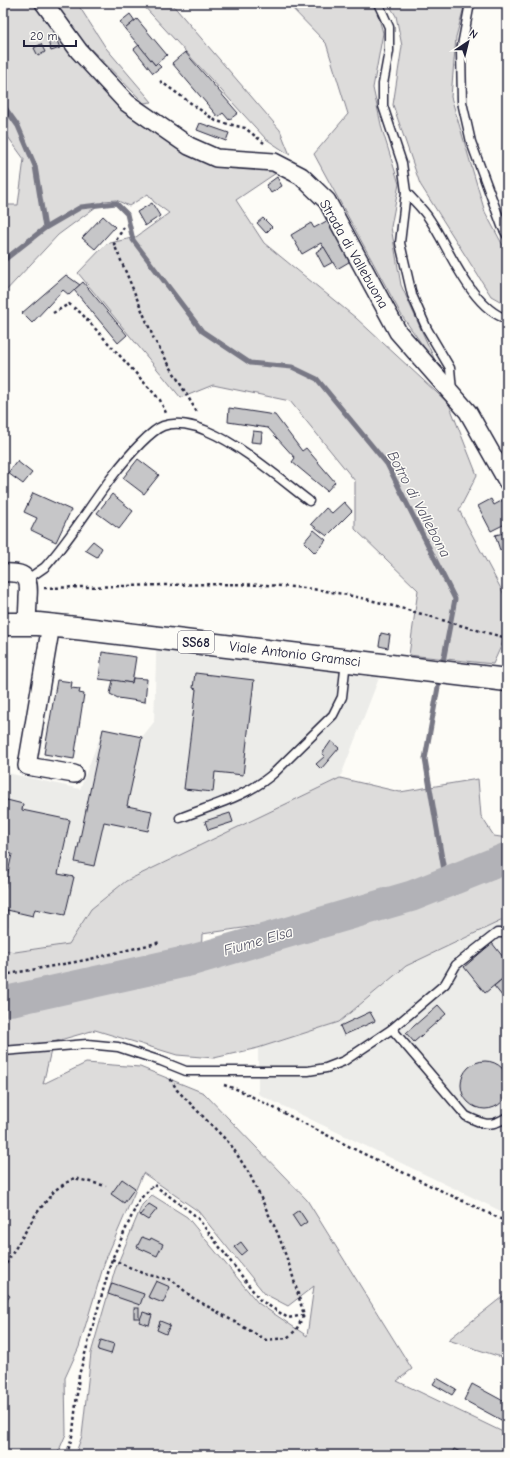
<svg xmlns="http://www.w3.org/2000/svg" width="510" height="1458" font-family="'Comic Neue',sans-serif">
<rect width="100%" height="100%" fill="#fdfcf7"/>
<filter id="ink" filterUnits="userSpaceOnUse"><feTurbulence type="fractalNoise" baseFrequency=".025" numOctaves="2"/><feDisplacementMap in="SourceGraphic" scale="8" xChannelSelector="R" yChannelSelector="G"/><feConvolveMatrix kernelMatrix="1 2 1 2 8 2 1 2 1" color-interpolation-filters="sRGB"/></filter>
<g filter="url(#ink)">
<g fill="#ecece9">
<polygon points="157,628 388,655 340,778 126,881 92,909 69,944 15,952 3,950 3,772 80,789 103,729 142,737 154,722"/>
<polygon points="507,918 507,1214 258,1094 258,1048 339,1022 406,966"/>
</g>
<g fill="#dddcdb" stroke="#807f8b" fill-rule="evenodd">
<polygon points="3,3 32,3 75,56 126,108 192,157 233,168 279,171 236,200 264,243 356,318 449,404 477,475 459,510 507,600 507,633 493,664 409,655 418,590 355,529 355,481 290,401 213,385 181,398 78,273 106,244 136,237 169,213 154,202 148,194 129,206 116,200 104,201 58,235 3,294 3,200 7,205 18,205 24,159 3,130"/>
<polygon points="54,3 77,3 106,48 152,102 144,103 78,36"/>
<polygon points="141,3 171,3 280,130 290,155 266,139"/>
<polygon points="287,3 371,3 377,11 383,33 373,88 382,129 399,184 391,227 401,285 438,367 402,316 314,154 348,114 326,43"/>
<polygon points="388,3 465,3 456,37 451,97 485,212 507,253 507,305 491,296 420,184 393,105 402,46 396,16"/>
<path d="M340,778L400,792L478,779L481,816L494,836L507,838V918L406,966L339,1022L258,1048L214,1058L177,1055L95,1030L53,1042L43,1084L86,1063L140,1067L204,1093L307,1200L412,1369L397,1381L507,1434V1455H75L82,1436L91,1353L115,1270L142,1205L152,1195L187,1217L258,1303L307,1336L314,1286L288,1306L265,1294L198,1211L143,1173L105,1261L79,1347L65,1378L66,1434L57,1455H3V950L15,952L69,944L91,909L126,881ZM338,914L339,926L201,961L202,934Z"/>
<polygon points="507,1293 507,1359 448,1340"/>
</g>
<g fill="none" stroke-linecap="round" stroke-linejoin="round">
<g stroke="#787885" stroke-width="5">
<polyline points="3,105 18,126 35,166 45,228 81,207 116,203 127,214 133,240 202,331 250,363 292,367 317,379 387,464 455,599 442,667"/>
<polyline points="3,261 45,228"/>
<polyline points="440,676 425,759 446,882"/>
</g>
<polyline stroke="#b2b2b7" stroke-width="31" points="3,1001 13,1000 193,960 412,896 507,858"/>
</g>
<g fill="#c6c6c8" stroke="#22223b">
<polygon points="130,14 135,21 125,29 120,22"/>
<polygon points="137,19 167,55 155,65 125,29"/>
<polygon points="56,38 60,48 51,51 48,41"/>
<polygon points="41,44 45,52 38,56 34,48"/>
<polygon points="139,45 155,65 157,63 161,67 153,73 134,49"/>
<polygon points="185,52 238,113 229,120 223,113 218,117 172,63"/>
<polygon points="200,123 229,133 226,141 197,130"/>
<polygon points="277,177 282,186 271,193 266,185"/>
<polygon points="152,203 160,216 145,226 137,212"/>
<polygon points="103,216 115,227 95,249 82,238"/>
<polygon points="263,218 272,227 266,233 257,223"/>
<polygon points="330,219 354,259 337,269 321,243 302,254 291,235 311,223 314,228"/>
<polygon points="324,247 333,262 324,267 316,252"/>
<polygon points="66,275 80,285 69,295 63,290 32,323 22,313"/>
<polygon points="83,282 127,335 118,343 74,290"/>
<polygon points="229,408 275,415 302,451 306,448 335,482 327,491 292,462 295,458 268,428 228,422"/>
<polygon points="253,431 262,432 261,443 251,442"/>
<polygon points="138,459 159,475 144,494 123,478"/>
<polygon points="17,461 32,473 23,484 8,473"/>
<polygon points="33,493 71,510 56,542 31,530 37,518 24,512"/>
<polygon points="112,494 133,511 119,529 97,513"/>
<polygon points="491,499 494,505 505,499 507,504 507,523 491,531 478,506"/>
<polygon points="344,502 352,511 327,536 311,524 326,508 332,513"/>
<polygon points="314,530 326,540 315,553 304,542"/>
<polygon points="504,533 507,542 507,548 500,550 495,535"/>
<polygon points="93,541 102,548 97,557 85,550"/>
<polygon points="381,633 390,635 388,648 379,646"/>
<polygon points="102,652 136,657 132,683 99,679"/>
<polygon points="195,673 254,680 243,775 215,772 213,792 184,789 196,689 193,688"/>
<polygon points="133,678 147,679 145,702 118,698 110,694 113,680 132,683"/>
<polygon points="57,680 72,682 71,688 80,689 79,693 84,694 74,759 44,754"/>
<polygon points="103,729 142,737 127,806 152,811 148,831 104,822 94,866 75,862"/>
<polygon points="331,741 339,748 321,769 316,764 325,756 322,754"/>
<polygon points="3,799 23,804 22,810 70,820 58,874 74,877 65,915 35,909 33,916 3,909 3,896 12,854 3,852"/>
<polygon points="230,813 233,822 208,830 205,821"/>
<rect x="3" y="911" width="4" height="15"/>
<polygon points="492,943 507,962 507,975 485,993 464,967"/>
<polygon points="507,975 507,1002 494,986"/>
<polygon points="438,1005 446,1014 414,1042 406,1033"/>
<polygon points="370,1012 375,1021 344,1035 340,1026"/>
<circle cx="485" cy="1085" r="24"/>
<polygon points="122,1179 135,1188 124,1203 111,1194"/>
<polygon points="149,1204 157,1209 148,1220 140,1215"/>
<polygon points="299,1210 307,1222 300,1227 292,1215"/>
<polygon points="142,1237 150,1240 151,1238 163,1244 157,1256 137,1247"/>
<polygon points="241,1242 247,1250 241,1255 234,1247"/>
<polygon points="156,1281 170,1287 163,1303 148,1297"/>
<polygon points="112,1283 144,1294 140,1305 108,1294"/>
<polygon points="3,1291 10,1296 3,1306"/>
<rect x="134" y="1308" width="5" height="10"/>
<polygon points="143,1312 152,1315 149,1325 139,1322"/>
<polygon points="160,1321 170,1325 166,1334 157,1330"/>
<polygon points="101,1340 114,1344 111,1354 98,1350"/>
<polygon points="437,1378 456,1389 452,1395 433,1384"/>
<polygon points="472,1384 507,1403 507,1414 503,1421 464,1400"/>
<polygon points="454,1449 466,1455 451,1455"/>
</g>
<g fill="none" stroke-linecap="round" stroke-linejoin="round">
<g stroke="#22223b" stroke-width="11">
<g id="lane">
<polyline points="378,3 389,27 389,51 383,84 383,106 402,163 406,192 400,243 412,295 427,329 450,368 452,391"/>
<polyline points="470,3 461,51 462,102 471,142 502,226 507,235"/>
<path d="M406,192C414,201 424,210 430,220C450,250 471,308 507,319"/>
<path d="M25,577L32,576L45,567C80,528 104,480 141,443C147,437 155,429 163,426C176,421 194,425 207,431C241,445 279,478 309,501"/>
<path d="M180,818C213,805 249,796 275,772L333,715L342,697L346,661"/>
<path d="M392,1029L466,1116C482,1124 491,1128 507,1117"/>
<polyline points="3,1051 87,1044 118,1047 161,1061 186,1071 308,1071 326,1068 344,1061 392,1029 445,984 456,965 497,933 507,933"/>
</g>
</g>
<g stroke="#22223b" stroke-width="20">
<g id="street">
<polyline points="44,3 79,51 127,103 189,146 216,158 274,162 301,176 327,201 398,332 468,412 507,481"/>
<path d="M3,573C25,572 30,576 28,598C28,607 27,615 27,624"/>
<polyline points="51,625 27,766 74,774"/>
</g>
</g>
<g stroke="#22223b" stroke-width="25">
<polyline id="primary" points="3,624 38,624 85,629 507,680"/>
</g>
<g stroke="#22223b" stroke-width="2.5" stroke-dasharray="3 3" stroke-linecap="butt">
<polyline points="502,3 507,16"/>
<polyline points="160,81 216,121 245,128 264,143"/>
<polyline points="124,227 114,244 154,339 198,414"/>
<polyline points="53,313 69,304 81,313 160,400 166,413"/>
<path d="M44,588C84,587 125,586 165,585C212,584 258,583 304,588C374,596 439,621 507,638"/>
<polyline points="3,975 86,960 161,942"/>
<polyline points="224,1085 239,1090 360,1152 507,1222"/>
<polyline points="112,1259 144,1274 172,1280 193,1298 266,1340 287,1338 296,1330 304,1315"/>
<polyline points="3,1269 36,1214 55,1190 74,1178 106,1186"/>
<polyline points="67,1455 73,1432 79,1375 112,1259 139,1200 154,1185 196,1216 260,1300 288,1318 304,1315 291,1270 278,1234 250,1175 231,1145 177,1090 170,1078"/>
</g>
<use href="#lane" stroke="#fdfcf7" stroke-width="8"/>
<use href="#street" stroke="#fdfcf7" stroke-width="17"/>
<use href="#primary" stroke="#fdfcf7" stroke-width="22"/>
</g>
</g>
<g text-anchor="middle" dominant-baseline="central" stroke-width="3" stroke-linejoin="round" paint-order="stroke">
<rect fill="#fdfcf7" stroke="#646373" stroke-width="1" x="178" y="631" width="36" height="22" rx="3"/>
<g font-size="13" font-weight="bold" fill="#22223b">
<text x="196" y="642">SS68</text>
</g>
<g font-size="14" fill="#22223b" stroke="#fdfcf7">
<text transform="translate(354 254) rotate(60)">Strada di Vallebuona</text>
<text transform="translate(295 654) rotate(7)">Viale Antonio Gramsci</text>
</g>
<g font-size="15" font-style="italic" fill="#545466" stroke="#fdfcf7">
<text transform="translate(419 504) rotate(62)">Botro di Vallebona</text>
<text transform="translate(258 941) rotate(-16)">Fiume Elsa</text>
</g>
</g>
<rect width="510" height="1458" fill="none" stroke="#fdfcf7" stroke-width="16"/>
<rect x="8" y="8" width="494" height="1442" fill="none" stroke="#22223b" stroke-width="1.5" filter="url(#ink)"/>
<g transform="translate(468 42) rotate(35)" stroke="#fdfcf7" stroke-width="3" paint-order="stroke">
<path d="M0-3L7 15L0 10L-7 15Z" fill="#22223b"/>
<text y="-6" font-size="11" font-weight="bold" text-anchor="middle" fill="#22223b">N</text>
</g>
<path d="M24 40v6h52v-6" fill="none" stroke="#22223b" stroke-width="2"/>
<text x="30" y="40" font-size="12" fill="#22223b" stroke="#fdfcf7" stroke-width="3" paint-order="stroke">20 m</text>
</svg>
